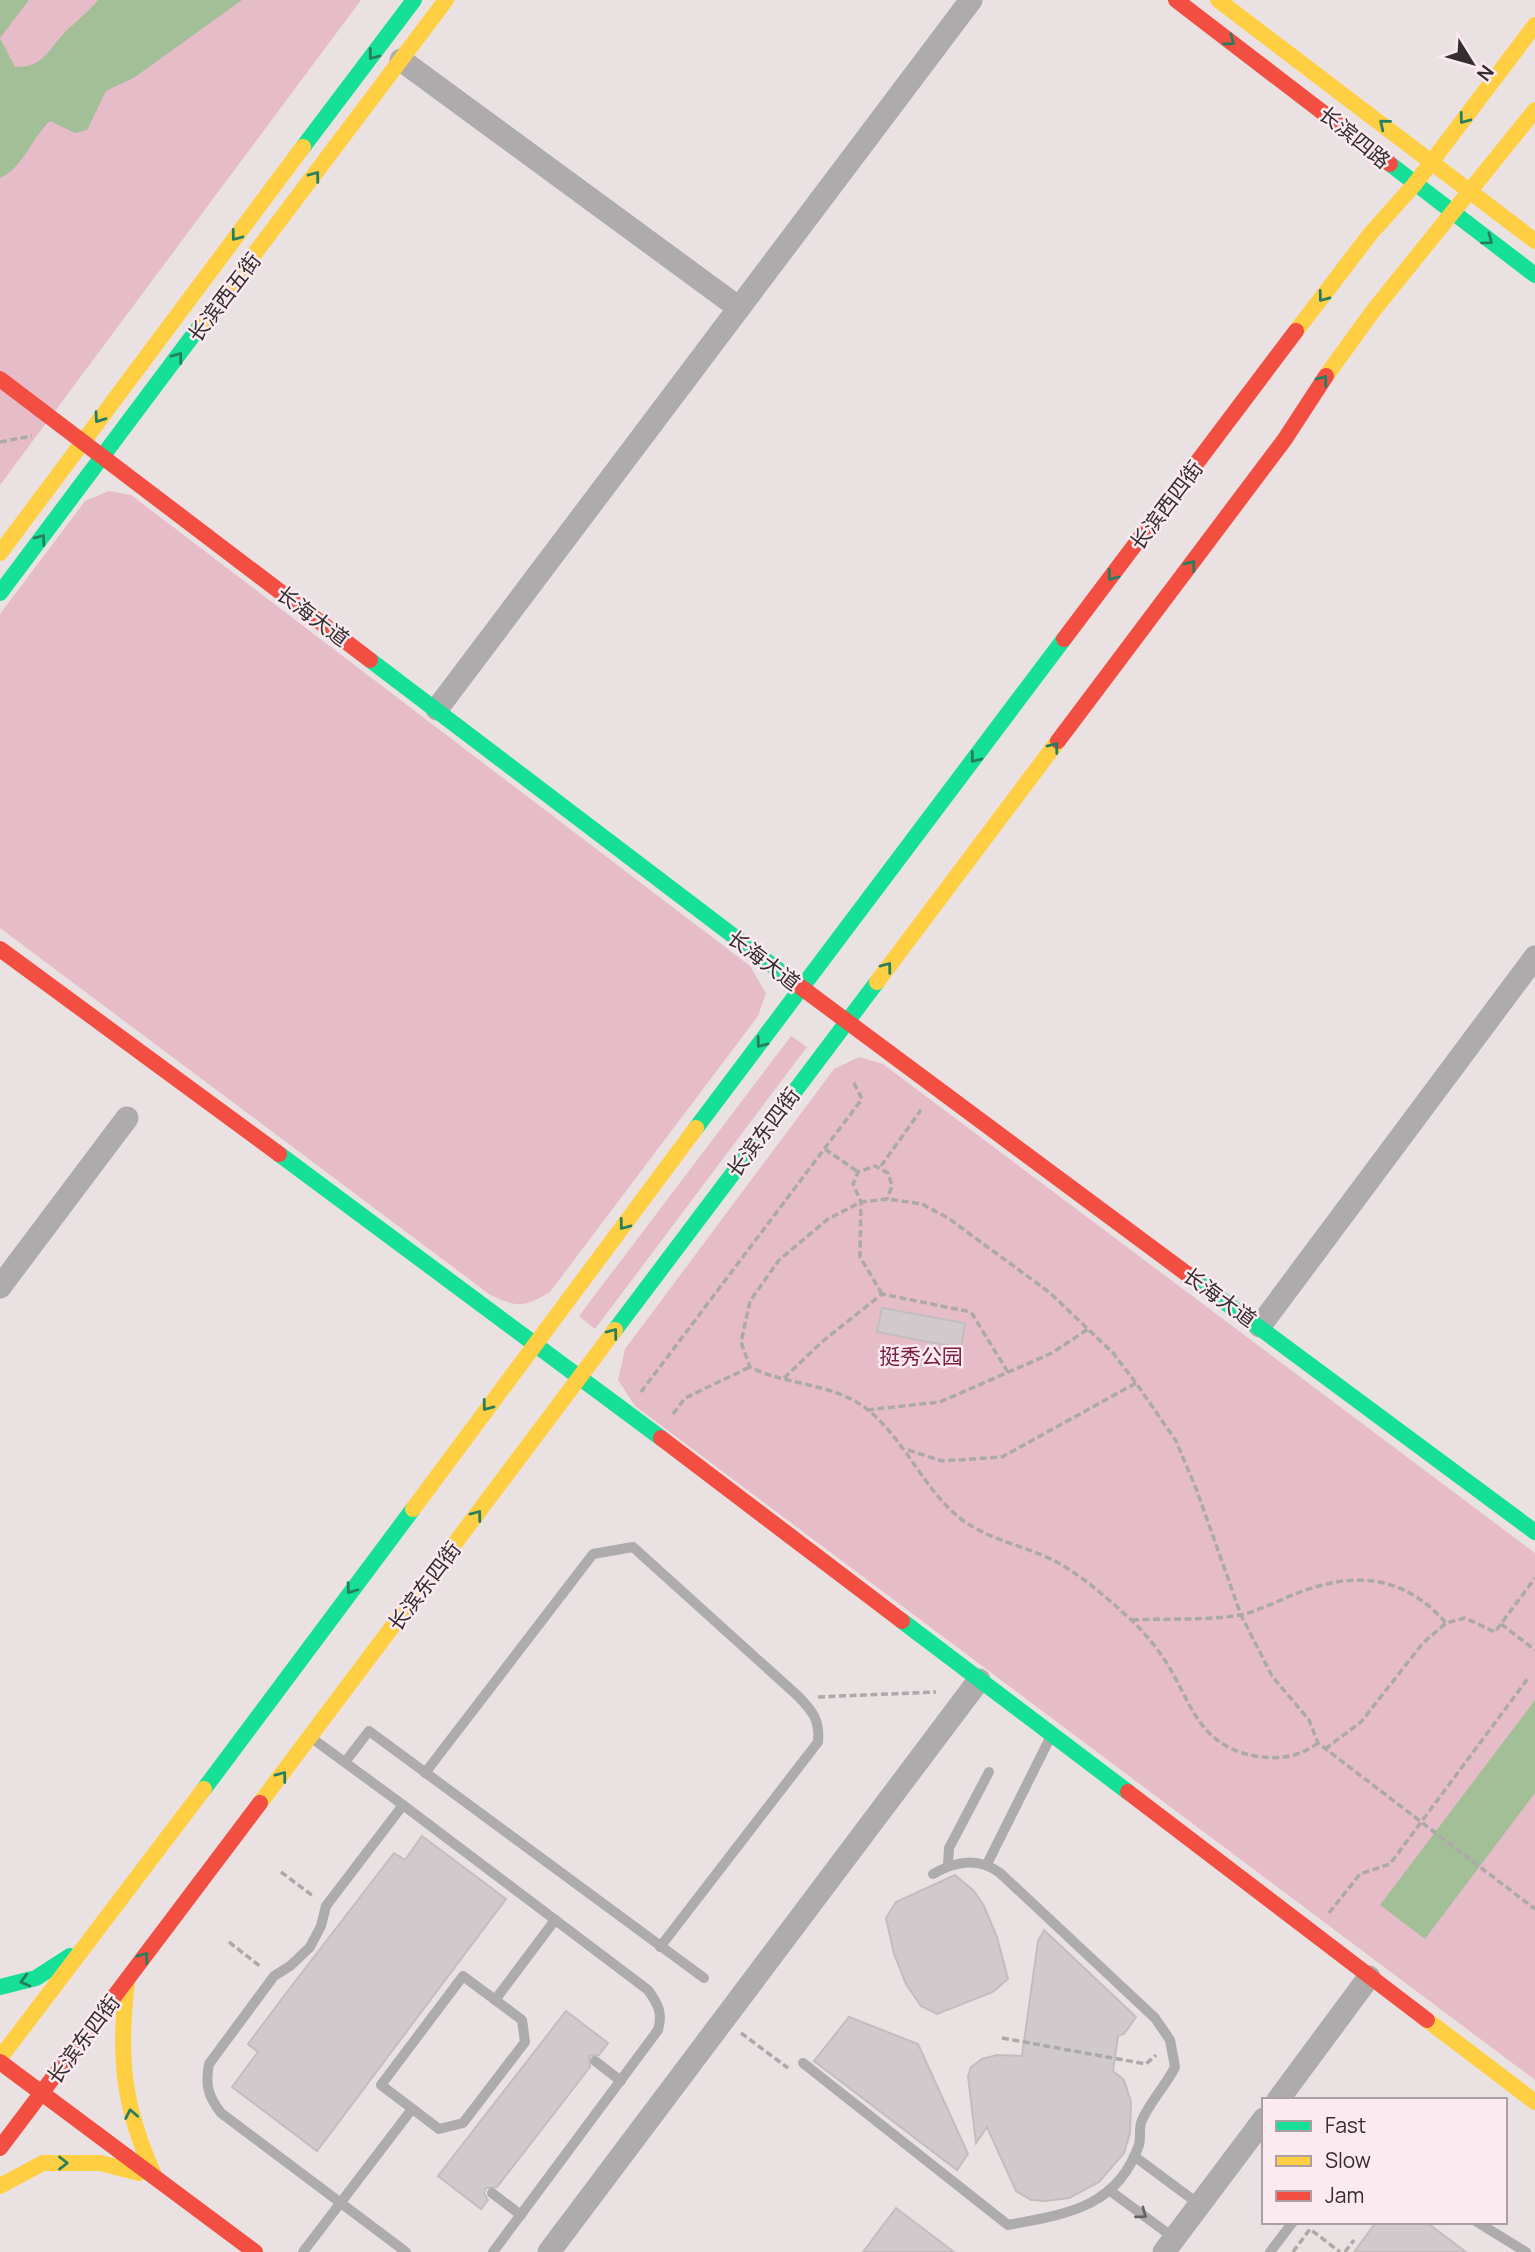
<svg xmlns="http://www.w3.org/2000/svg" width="1535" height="2252" font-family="Manrope,'Noto Sans SC',sans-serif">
<rect width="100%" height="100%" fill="#eae1e3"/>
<g fill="#e6bcc8">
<polygon points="0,0 361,0 0,485"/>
<path d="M109,491L131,495L750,966L766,993L758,1016L550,1292C523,1308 517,1308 489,1294L0,928V614L85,501Z"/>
<polygon points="791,1036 807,1047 595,1329 579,1316"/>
<polygon points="859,1057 883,1064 1535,1553 1535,2080 635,1406 618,1380 625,1349 834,1069"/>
</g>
<g fill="#a3bf98">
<path d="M0,0H29L0,38L15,67C43,68 49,49 66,31C77,21 88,12 98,0H242L135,77L106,91L87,130L75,133L50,121C31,139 22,169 0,178Z"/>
<polygon points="1535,1700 1535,1793 1425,1939 1380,1905"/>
</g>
<g fill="#d1cacc" stroke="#c4bdbe" stroke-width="2">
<polygon points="882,1308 965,1323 961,1348 877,1332"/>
<polygon points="422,1836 506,1899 317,2151 232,2087 258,2052 248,2044 287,1992 394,1853 405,1860"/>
<polygon points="955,1875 974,1891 984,1906 997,1937 1008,1979 993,1992 937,2014 921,2006 906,1984 894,1954 886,1918 896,1902"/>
<polygon points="1044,1930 1136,2017 1124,2034 1118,2036 1113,2071 1124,2080 1131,2102 1130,2133 1124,2153 1099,2182 1069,2198 1046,2201 1031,2200 1016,2191 987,2127 976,2143 968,2076 971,2067 982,2059 997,2055 1022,2056 1038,1941"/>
<polygon points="566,2011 608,2043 599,2055 589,2056 590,2067 497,2187 486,2188 484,2193 488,2200 481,2209 438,2176"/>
<polygon points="849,2017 918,2044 968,2154 957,2170 814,2061"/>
<polygon points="896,2208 954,2252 863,2252"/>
<polygon points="1376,2222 1426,2222 1466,2252 1354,2252"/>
</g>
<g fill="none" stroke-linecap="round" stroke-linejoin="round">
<g stroke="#aca9a9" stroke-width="3.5" stroke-dasharray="7 3.5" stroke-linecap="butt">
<polyline points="0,442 32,436"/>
<polyline points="825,1149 858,1172"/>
<polyline points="881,1166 921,1110"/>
<polyline points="882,1294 860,1257 861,1202 853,1184 858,1172 875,1166 888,1173 892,1186 887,1199"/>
<polyline points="784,1378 823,1341 882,1294 971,1312 1009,1374"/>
<polyline points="641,1392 862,1099 853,1081"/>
<polyline points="867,1410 940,1402 1052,1353 1088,1329"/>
<polyline points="673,1414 685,1398 750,1367"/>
<polyline points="908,1450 942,1461 1002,1457 1136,1383"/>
<path d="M1132,1620C1167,1618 1205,1621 1240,1615C1258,1611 1278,1601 1295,1594C1353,1571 1403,1574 1446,1623"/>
<polyline points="1501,1624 1535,1650"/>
<polyline points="818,1697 936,1692"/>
<path d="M1318,1743C1294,1762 1260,1761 1232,1749C1198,1733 1189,1702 1172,1672C1162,1654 1144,1631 1129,1618C1105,1596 1081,1575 1053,1560C1022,1545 989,1540 961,1519C923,1489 906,1441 868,1410C833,1382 787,1386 750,1367L741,1342L750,1301L779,1260L828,1219L861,1202L887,1199L922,1204L948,1218L1049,1292L1113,1353L1136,1383L1176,1441L1197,1491L1241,1615L1272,1676L1309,1720L1318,1743L1535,1909"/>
<polyline points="1325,1749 1361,1722 1423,1643 1446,1623 1465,1618 1495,1632 1535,1578"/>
<polyline points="281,1872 313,1896"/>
<polyline points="1329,1913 1360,1874 1390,1864 1529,1677"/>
<polyline points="229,1942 261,1967"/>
<polyline points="741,2033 788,2068"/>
<polyline points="1002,2038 1146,2064 1156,2055"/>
<polyline points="1505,2139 1506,2140"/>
<polyline points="1293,2252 1310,2229 1340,2252"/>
<polyline points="1345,2252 1354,2240"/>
</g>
<g stroke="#adabab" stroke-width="10">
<polyline points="313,1739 403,1805"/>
<polyline points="345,1762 369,1731 704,1978"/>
<path d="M425,1773L593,1554L633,1547L799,1697C813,1712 820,1720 818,1742L660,1947"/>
<polyline points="987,1864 1050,1738"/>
<polyline points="948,1865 949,1848 989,1772"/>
<polygon points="463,1976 522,2020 525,2042 463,2123 439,2129 381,2085"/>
<polyline points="495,2000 555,1920"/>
<polyline points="595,2061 621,2081"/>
<path d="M803,2063L1008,2225C1066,2214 1117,2208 1139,2145C1141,2137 1139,2130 1141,2123C1146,2107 1167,2084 1175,2067L1170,2040L1155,2018L1000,1873C978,1857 956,1861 933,1874"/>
<polyline points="1134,2156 1200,2205"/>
<polyline points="1109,2190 1174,2238"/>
<polyline points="492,2193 521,2215"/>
<polyline points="1477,2222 1526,2252"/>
<polyline points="303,2252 412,2109"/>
<path d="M406,2252L221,2113C208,2096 205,2085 209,2064L274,1976L290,1966L310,1947L321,1926L326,1906L403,1805L648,1990C658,2004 663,2013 658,2030L493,2252"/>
<polyline points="1270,2252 1293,2222"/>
</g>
<g stroke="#adabab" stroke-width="23">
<polyline points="401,60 739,308"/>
<polyline points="437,709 971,0"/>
<polyline points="0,1287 127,1118"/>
<polyline points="1260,1326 1535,957"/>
<polyline points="1278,2100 1369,1977"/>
<polyline points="549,2252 979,1680"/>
<polyline points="1164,2252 1264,2119"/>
</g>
<g stroke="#16e098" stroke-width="16">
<polyline points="303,147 414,0"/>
<polyline points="1390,164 1535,275"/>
<polyline points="0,593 203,322"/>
<polyline points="370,660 798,985"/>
<polyline points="696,1128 1064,639"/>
<polyline points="279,1154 661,1438"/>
<polyline points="1187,1274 1535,1532"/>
<polyline points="615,1330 877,982"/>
<polyline points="902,1621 1128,1792"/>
<polyline points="204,1789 413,1509"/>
<polyline points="0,1987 36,1978 70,1956"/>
</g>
<g stroke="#ffcf43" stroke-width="16">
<polyline points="1218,0 1535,241"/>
<polyline points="203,322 446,0"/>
<polyline points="1296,331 1371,233 1414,185 1535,25"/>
<polyline points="1326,376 1373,311 1535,110"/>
<polyline points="0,553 303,147"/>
<polyline points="877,982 1058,741"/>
<polyline points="413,1509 696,1128"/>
<polyline points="260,1803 615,1330"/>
<path d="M127,1982C118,2058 123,2107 155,2177"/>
<polyline points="1427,2020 1535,2102"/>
<polyline points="0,2058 204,1789"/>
<polyline points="0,2186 43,2163 100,2163 139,2173"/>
</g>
<g stroke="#f24e42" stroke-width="16">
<polyline points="1176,0 1390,164"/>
<polyline points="0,379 370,660"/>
<polyline points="1064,639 1296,331"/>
<polyline points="1058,741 1285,439 1326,376"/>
<polyline points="0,949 279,1154"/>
<polyline points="798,985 1187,1274"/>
<polyline points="661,1438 902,1621"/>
<polyline points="1128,1792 1427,2020"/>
<polyline points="0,2062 255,2252"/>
<polyline points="0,2148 260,1803"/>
</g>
</g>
<defs><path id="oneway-chevron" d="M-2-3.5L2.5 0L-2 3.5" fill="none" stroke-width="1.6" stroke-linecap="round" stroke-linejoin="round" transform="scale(1.75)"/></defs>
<g stroke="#277e5f">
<use href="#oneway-chevron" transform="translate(1230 41) rotate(37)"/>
<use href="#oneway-chevron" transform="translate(373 55) rotate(127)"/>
<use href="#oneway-chevron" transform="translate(1464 119) rotate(127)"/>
<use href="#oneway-chevron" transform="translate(1384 124) rotate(-141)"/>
<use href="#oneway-chevron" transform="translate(315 176) rotate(-53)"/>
<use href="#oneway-chevron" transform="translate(236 236) rotate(127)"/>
<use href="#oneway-chevron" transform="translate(1488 240) rotate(37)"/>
<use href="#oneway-chevron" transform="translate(1323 297) rotate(127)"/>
<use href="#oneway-chevron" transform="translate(178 357) rotate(-53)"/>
<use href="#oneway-chevron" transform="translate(1323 380) rotate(-53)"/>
<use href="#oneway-chevron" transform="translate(99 418) rotate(125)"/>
<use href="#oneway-chevron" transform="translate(41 539) rotate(-53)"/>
<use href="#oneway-chevron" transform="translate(1191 565) rotate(-53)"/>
<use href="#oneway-chevron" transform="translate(1112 576) rotate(127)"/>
<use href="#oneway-chevron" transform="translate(1054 747) rotate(-53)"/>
<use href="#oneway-chevron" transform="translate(975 758) rotate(127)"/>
<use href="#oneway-chevron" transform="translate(887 967) rotate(-53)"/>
<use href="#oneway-chevron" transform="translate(761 1043) rotate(127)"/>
<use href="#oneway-chevron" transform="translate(624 1225) rotate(127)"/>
<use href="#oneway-chevron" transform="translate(613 1333) rotate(-53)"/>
<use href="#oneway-chevron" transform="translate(487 1406) rotate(127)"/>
<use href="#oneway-chevron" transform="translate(477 1515) rotate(-53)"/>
<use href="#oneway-chevron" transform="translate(351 1589) rotate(126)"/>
<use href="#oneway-chevron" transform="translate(282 1776) rotate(-53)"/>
<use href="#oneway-chevron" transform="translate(144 1957) rotate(-53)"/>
<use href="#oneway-chevron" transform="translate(25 1981) rotate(165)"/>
<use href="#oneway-chevron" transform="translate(131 2114) rotate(-101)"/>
<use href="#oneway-chevron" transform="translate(63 2163)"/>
</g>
<use stroke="#656061" href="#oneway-chevron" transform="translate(1142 2214) rotate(37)"/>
<g text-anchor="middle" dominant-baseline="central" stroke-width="5" stroke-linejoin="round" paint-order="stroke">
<g font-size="21" fill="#352e30" stroke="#fbeaef">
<text transform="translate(1355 137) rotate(39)">长滨四路</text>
<text transform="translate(224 297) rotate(-53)">长滨西五街</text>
<text transform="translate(1166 505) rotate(-53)">长滨西四街</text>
<text transform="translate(313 616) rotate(37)">长海大道</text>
<text transform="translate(764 960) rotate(37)">长海大道</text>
<text transform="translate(763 1132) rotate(-53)">长滨东四街</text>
<text transform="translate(1220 1297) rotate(36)">长海大道</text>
<text transform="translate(424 1586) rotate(-53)">长滨东四街</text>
<text transform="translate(83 2039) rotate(-53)">长滨东四街</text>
</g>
<g font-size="21" fill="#762143" stroke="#fbeaef">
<text x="921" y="1356">挺秀公园</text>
</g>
</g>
<rect x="1262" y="2098" width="245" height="126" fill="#fbeaef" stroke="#ac9fa3" stroke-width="2"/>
<rect x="1276" y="2121" width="35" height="10" fill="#16e098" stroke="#ac9fa3" stroke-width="2"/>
<text x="1325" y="2133" font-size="21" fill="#352e30">Fast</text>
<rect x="1276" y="2156" width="35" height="10" fill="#ffcf43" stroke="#ac9fa3" stroke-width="2"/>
<text x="1325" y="2168" font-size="21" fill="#352e30">Slow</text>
<rect x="1276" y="2191" width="35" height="10" fill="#f24e42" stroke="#ac9fa3" stroke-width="2"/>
<text x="1325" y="2203" font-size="21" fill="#352e30">Jam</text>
<g transform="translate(1472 63) rotate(127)" stroke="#fbeaef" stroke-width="5" paint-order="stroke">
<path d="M0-5L12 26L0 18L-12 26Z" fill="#352e30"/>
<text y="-10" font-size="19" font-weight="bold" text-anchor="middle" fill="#352e30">N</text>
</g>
</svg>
